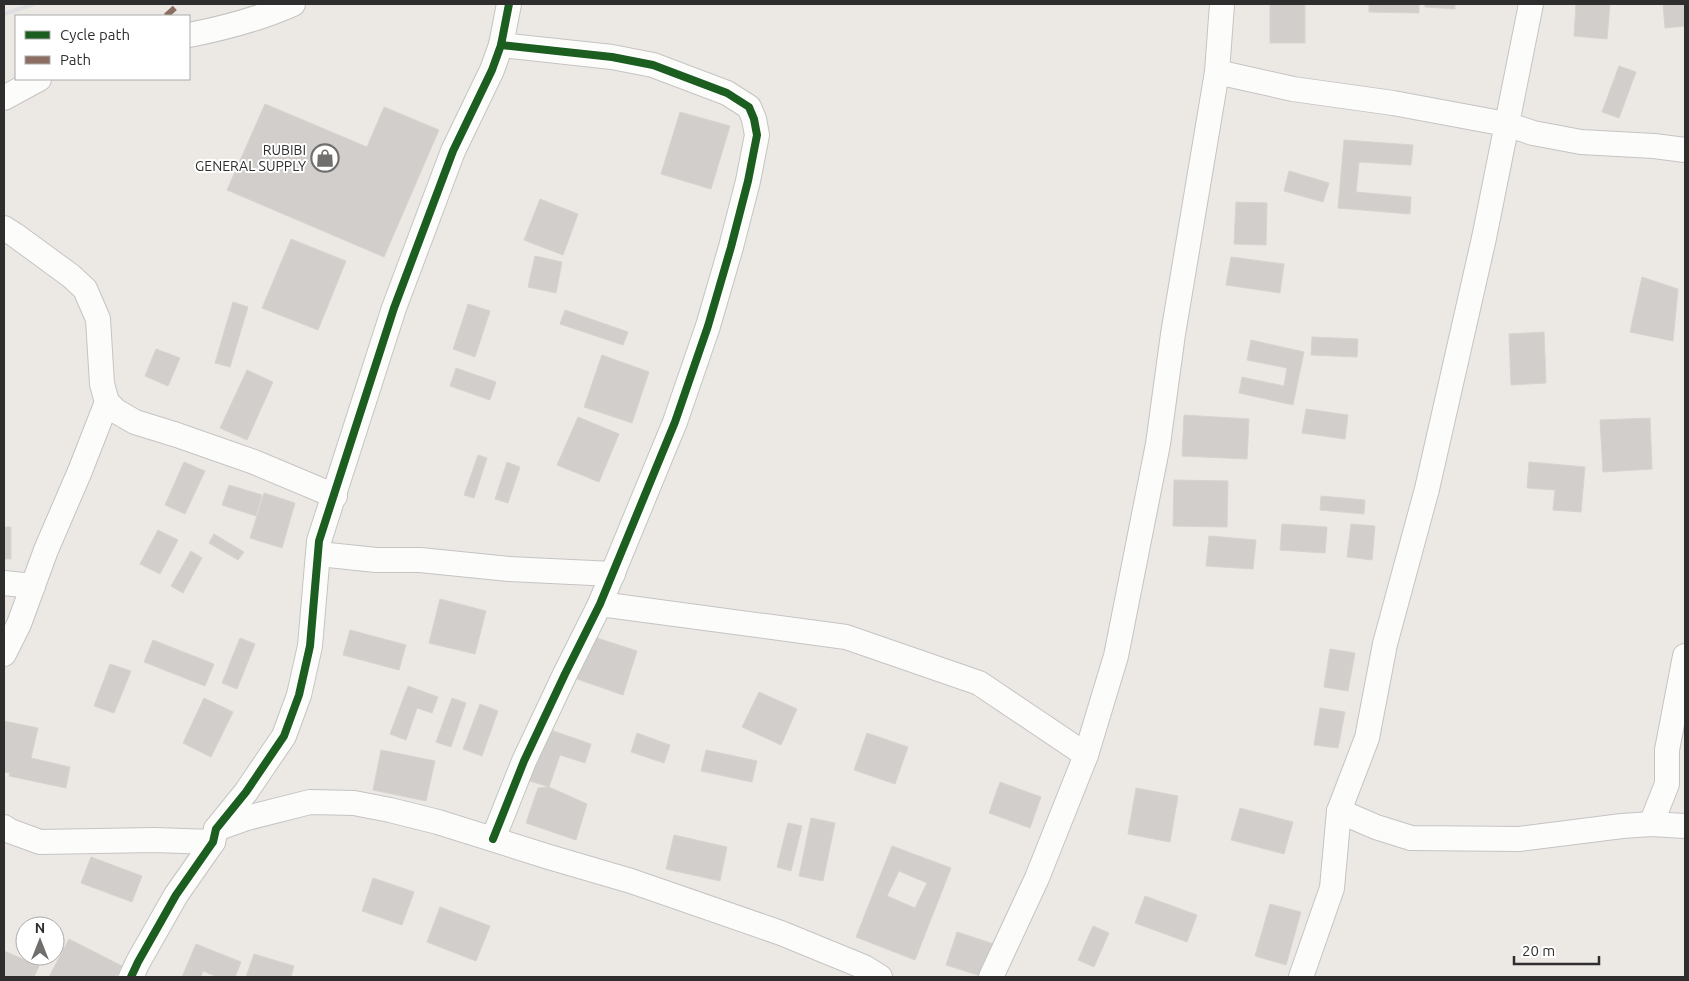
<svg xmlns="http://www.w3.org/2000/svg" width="1689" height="981" font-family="Ubuntu,sans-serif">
<rect width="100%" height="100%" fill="#ece8e4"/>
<g fill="#d1cecb" stroke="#d7d4d0" fill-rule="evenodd">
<rect x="1270" y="4" width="35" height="39"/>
<polygon points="1369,4 1419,4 1419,13 1369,12"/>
<polygon points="1425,4 1455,4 1455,9 1425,7"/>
<polygon points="1576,4 1610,4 1607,39 1574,36"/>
<polygon points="1663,4 1685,4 1685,26 1665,28"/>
<polygon points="1619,66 1636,72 1619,118 1602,112"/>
<polygon points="265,104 367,147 384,107 439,130 384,257 227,190"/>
<polygon points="680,112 730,126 711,189 661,174"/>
<polygon points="1344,140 1413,145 1411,165 1359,162 1356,192 1411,197 1410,214 1338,208"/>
<polygon points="1289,171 1329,183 1323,202 1284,191"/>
<polygon points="540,199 578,214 563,255 524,240"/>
<polygon points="1236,202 1267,203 1266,245 1234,244"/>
<polygon points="291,239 346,261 318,330 262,308"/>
<polygon points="535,256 562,262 556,293 528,287"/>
<polygon points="1231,257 1284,264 1280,293 1226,285"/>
<polygon points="1642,277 1678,289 1673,341 1630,332"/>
<polygon points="233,302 248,307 230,367 215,363"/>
<polygon points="468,304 490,311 475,357 453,349"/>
<polygon points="565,310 628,332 623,345 560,324"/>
<polygon points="1544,332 1546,383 1511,385 1509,334"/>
<polygon points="1312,337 1358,339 1357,357 1311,355"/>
<polygon points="1251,340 1304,352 1293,405 1239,393 1242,377 1284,386 1287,368 1247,360"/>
<polygon points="156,349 180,358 168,386 145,376"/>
<polygon points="602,355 649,372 632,423 584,407"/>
<polygon points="456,368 496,382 490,400 450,386"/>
<polygon points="247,370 273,382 247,440 220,428"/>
<polygon points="1306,409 1348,415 1345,439 1302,433"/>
<polygon points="1184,415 1249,419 1247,459 1182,456"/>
<polygon points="578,417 619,434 599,482 557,465"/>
<polygon points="1650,418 1652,469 1603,472 1600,420"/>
<polygon points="478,455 487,458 474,498 464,495"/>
<polygon points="184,462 205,471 185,514 165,505"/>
<polygon points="507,462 520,467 508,503 495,499"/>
<polygon points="1529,462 1585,467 1581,512 1553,510 1555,490 1527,488"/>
<polygon points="1174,480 1228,481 1227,527 1173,526"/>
<polygon points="229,485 262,495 256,516 222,505"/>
<polygon points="264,493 295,503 282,548 250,538"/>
<polygon points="1321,496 1365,500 1364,514 1320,510"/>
<polygon points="1282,524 1327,527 1325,553 1280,550"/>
<polygon points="1351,524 1375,526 1372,560 1347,557"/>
<rect x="4" y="527" width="7" height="32"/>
<polygon points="158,530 178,540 160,574 140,564"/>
<polygon points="214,534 244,552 238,560 209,543"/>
<polygon points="1209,536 1256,540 1253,569 1206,566"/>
<polygon points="191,551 202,558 183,593 171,586"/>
<polygon points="440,599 486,611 475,654 429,643"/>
<polygon points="350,630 406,645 399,670 343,655"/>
<polygon points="591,636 637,651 623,695 577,679"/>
<polygon points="240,638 255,644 237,689 222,683"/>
<polygon points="153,640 214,664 205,686 144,662"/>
<polygon points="1330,649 1355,653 1348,691 1324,687"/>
<polygon points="110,664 131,671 114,713 94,706"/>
<polygon points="408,686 438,697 432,713 417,708 406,740 390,734"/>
<polygon points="759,692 797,709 781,745 742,727"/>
<polygon points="204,698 233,712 211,757 183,743"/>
<polygon points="452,698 466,703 451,747 436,742"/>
<polygon points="480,704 498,711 482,756 463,749"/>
<polygon points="1320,708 1345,712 1338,748 1314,745"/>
<polygon points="4,721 38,728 31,758 70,767 66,788 9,776 10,773 4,772"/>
<polygon points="545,728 591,744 585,763 560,755 549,787 527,780"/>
<polygon points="637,733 670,745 664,763 631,752"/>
<polygon points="867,733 908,747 895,784 854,770"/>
<polygon points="381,750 435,761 426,801 373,790"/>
<polygon points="706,750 757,761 752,782 701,771"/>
<polygon points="1000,782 1041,797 1030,828 989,813"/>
<polygon points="549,787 587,804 576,840 526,823 538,788"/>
<polygon points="1136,788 1178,796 1170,842 1128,834"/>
<polygon points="1240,808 1293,822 1284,854 1231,840"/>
<polygon points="811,818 835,823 823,881 799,876"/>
<polygon points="788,823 802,826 791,871 777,867"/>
<polygon points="674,835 727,847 720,881 666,869"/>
<path d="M892,846L951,868L915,960L856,937ZM899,871L927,883L915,908L887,896Z"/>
<polygon points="91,857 142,876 132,902 81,883"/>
<polygon points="373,878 414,892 402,925 362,911"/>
<polygon points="1145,896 1197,915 1187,942 1135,923"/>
<polygon points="1270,904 1301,912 1286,965 1255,956"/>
<polygon points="440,907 490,926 476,961 427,942"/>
<polygon points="1093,926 1109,933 1094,967 1078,960"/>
<polygon points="957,932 997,945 984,977 946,965"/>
<polygon points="69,939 122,966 116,977 49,977"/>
<polygon points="196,944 241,962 235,977 218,977 203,971 201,977 182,977"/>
<polygon points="4,951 39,966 34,977 4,977"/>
<polygon points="254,954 294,966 291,977 246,977"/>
</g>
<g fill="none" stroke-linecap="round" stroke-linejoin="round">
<g stroke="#c5c4c5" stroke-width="26">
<g id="street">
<path d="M189,35C225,28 259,19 293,4"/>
<polyline points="1217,72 1293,89 1393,103 1506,124 1533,133 1581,142 1654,146 1685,150"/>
<polyline points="4,98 39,79"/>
<polyline points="4,228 15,235 71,276 85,289 98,319 102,384 107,402 116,411 135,422 177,435 254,462 335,496"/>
<polyline points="319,554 376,560 420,560 509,569 613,574"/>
<polyline points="4,583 33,586"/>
<polyline points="600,604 846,637 979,683 1086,755"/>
<polyline points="4,654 19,624 46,550 80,471 107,402"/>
<polyline points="1339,811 1376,827 1411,838 1519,839 1622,826 1651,824 1685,826"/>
<polyline points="1651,824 1667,784 1667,750 1685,656"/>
<polyline points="4,827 10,831 40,842 154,840 213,842"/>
<polyline points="216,829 247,818 310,802 354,803 390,810 438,822 549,857 631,881 781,933 864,967 880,977"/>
<polyline points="493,839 524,761 565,674 600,604 675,422 708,326 731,247 748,181 757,135 754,119 749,107 727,93 653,65 612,57 501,45"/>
<polyline points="131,977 138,962 176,895 213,842 216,829 246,792 284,736 299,695 310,646 319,541 394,308 453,151 492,70 501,45 509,4"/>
<polyline points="991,977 1037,878 1086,755 1116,656 1158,444 1173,334 1217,72 1222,4"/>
<polyline points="1301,977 1332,888 1339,811 1367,738 1385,644 1427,489 1484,238 1531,4"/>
</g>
</g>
<use href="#street" stroke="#fcfcfb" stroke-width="24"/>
<polyline stroke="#dfdfe1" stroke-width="4" points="4,14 34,4"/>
<polyline stroke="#8d6e63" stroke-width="6" stroke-dasharray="12 6" stroke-linecap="butt" points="166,16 179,4"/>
<g stroke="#fff" stroke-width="11">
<g id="cycleway">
<polyline points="493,839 524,761 565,674 600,604 675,422 708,326 731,247 748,181 757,135 754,119 749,107 727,93 653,65 612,57 501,45"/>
<polyline points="131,977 138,962 176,895 213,842 216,829 246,792 284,736 299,695 310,646 319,541 394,308 453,151 492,70 501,45 509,4"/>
</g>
</g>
<use href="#cycleway" stroke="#1b5e20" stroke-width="8"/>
</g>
<defs>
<g id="shop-ring" transform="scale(1.4375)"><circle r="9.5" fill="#fff" stroke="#706f6e" stroke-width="1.5"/><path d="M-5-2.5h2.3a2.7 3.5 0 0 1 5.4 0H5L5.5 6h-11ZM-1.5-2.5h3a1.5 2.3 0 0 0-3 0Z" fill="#706f6e"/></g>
</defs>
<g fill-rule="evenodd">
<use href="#shop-ring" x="325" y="158"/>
</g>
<g text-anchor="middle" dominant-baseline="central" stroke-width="4" stroke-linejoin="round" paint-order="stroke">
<g font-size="14" fill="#2e2e2e" stroke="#fff" text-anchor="end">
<text x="306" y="150">RUBIBI<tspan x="306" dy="16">GENERAL SUPPLY</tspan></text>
</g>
</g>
<rect width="1689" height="981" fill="none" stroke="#2e2e2e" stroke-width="10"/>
<rect x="15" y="15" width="175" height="65" fill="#ffffff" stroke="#ababab"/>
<rect x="25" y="31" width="25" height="8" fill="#1b5e20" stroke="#ababab"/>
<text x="60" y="40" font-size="15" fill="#2e2e2e">Cycle path</text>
<rect x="25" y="56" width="25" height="8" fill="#8d6e63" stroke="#ababab"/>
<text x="60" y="65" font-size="15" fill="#2e2e2e">Path</text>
<g transform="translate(40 941)"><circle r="24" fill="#ffffff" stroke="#ababab"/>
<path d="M0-4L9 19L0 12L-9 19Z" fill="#706f6e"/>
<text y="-8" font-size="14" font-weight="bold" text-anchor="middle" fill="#2e2e2e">N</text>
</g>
<path d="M1514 956v8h85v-8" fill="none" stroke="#2e2e2e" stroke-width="2.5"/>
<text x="1522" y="956" font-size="15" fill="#2e2e2e" stroke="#ffffff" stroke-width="4" paint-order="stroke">20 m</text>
</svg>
